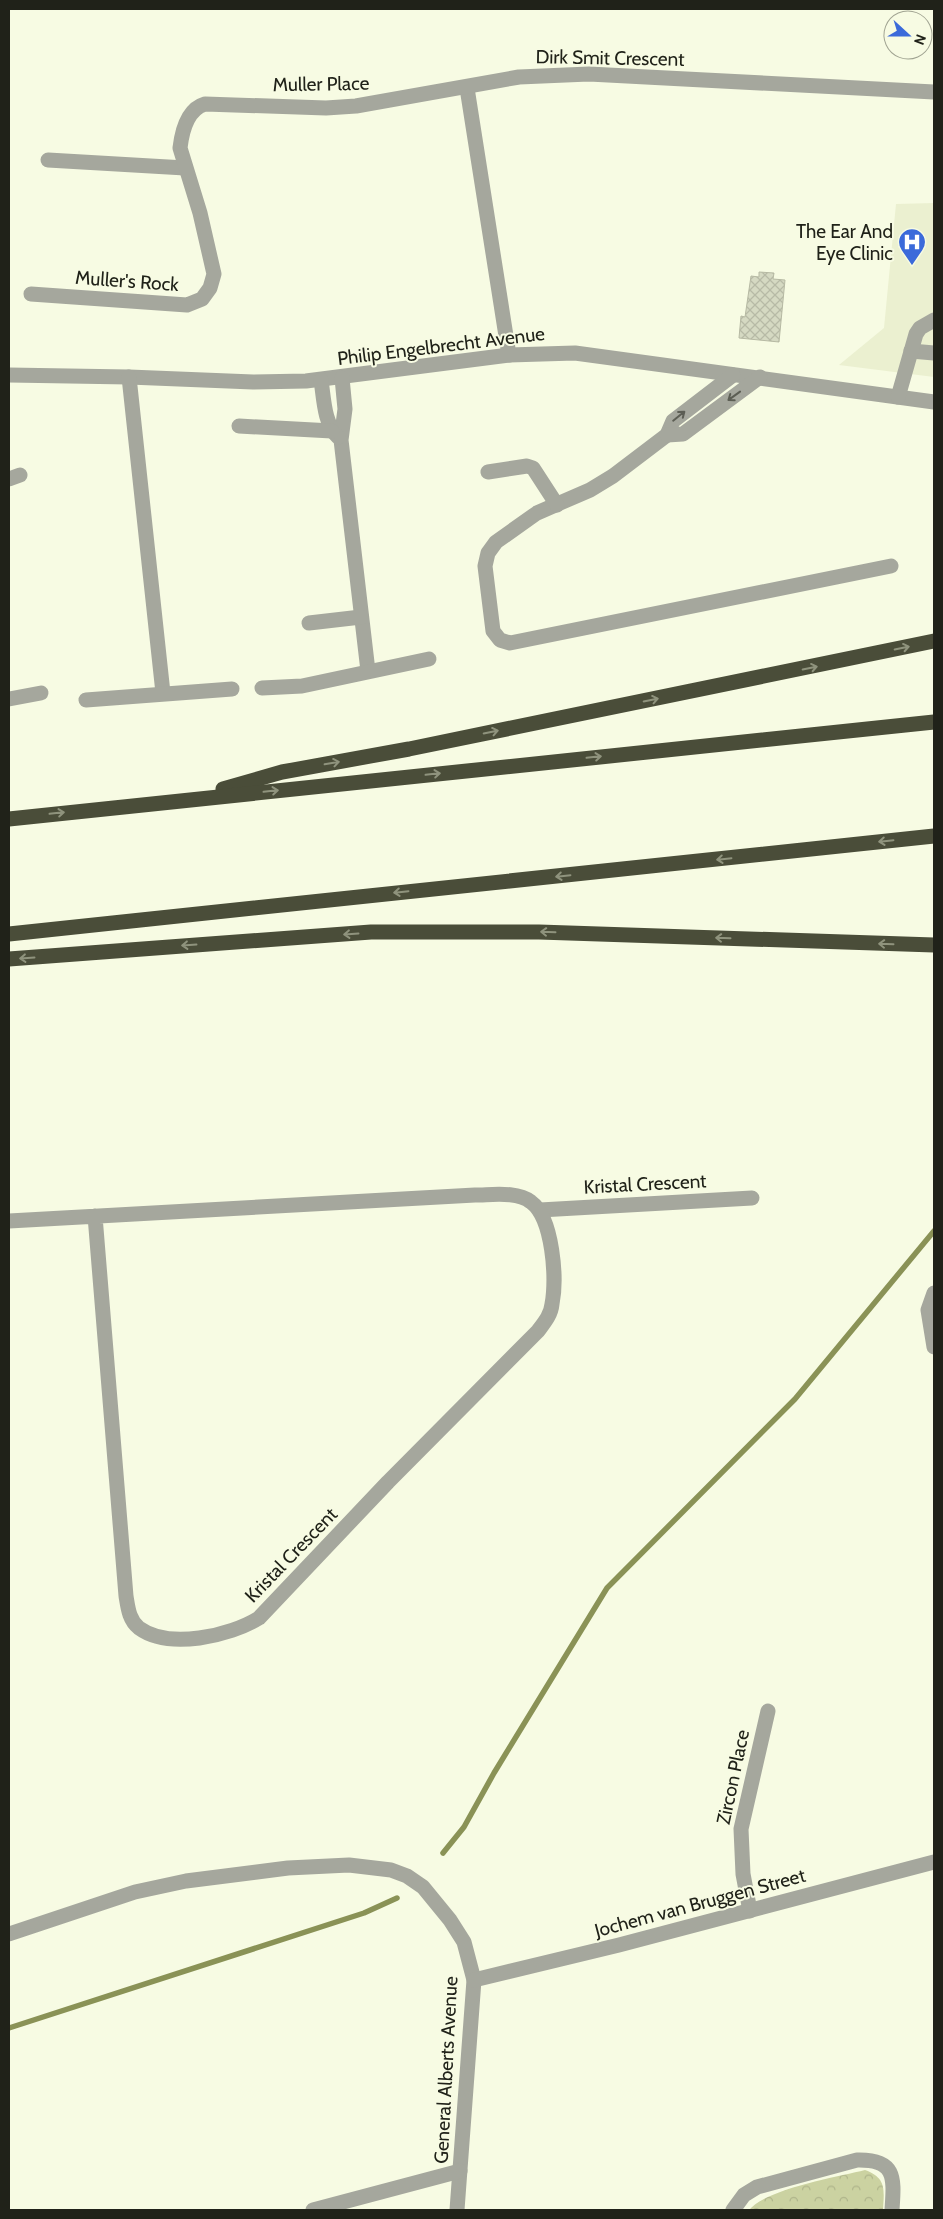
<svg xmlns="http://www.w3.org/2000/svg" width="943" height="2219" font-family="Cabin,sans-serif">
<defs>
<pattern id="forest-crowns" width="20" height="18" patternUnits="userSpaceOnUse" patternTransform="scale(1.25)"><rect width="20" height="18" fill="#cbd2a1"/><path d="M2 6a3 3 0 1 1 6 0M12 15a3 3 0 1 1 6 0" fill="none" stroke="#aeb48a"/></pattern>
<pattern id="building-cross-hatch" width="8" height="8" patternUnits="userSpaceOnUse" patternTransform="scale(1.25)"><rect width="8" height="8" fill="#d5d9c2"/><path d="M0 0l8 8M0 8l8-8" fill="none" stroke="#b7baa6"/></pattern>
</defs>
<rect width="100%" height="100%" fill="#f7fbe3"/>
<polygon fill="#ebf0d0" points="934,203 934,377 839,365 884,328 896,204"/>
<path fill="url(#forest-crowns)" d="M865,2170C887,2178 884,2190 883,2210H749C766,2189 837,2177 865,2170Z"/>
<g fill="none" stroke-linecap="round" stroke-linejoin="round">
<g stroke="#8a9256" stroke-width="5.5">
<polyline points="443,1853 464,1827 494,1773 607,1588 795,1399 934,1231"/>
<polyline points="9,2028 364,1913 397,1898"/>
</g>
</g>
<polygon fill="url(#building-cross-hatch)" stroke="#b6b9a3" points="759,272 774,273 773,279 785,280 779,342 739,338 741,316 745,317 751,276 759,277"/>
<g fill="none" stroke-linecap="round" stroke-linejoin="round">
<g stroke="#a5a79d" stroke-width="15">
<polyline points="467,88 509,355"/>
<polyline points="48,160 185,168"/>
<path d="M31,294L187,305L202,299L210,288L214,274L200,213L180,148C182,131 188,109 205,104L326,108L356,106L519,77L589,74L934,92"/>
<polyline points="911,351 934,353"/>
<polyline points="9,375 129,377 253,382 306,381 509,355 575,353 934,402"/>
<polyline points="733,375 673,421 667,435 613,476 590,490 537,513 496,542 488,553 485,566 493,631 500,640 510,643 891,566"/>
<polyline points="129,377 163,693"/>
<polyline points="342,378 345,409 341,440 368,671"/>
<path d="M321,380C324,400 324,423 338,437"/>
<polyline points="898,397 916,334 920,328 934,320"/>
<polyline points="239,426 332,431"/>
<polyline points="667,435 683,434 760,377"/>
<polyline points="488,472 527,466 533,468 557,505"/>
<polyline points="9,479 20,475"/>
<polyline points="309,623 361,617"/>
<polyline points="262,688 302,686 429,659"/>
<polyline points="9,699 41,693"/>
<polyline points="86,700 232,689"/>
<polyline points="540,1210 752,1198"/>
<path d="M9,1221L475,1195C492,1195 517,1191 531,1202C553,1218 557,1279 552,1304C551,1315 544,1323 538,1331L388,1482L259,1618C230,1636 169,1650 139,1628C129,1620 128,1608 126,1596L95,1216"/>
<polyline points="934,1293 928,1310 934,1347"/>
<polyline points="750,1911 743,1874 741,1829 768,1711"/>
<polyline points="9,1934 135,1892 186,1881 288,1868 349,1865 391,1870 407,1876 423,1887 450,1920 464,1942 474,1980 457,2210"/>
<polyline points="474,1980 619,1945 934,1862"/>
<polyline points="313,2210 460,2171"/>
<path d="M733,2210L744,2195L757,2187L857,2160C897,2159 894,2179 892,2210"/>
</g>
<g stroke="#4a4d39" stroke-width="15">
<polyline points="223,789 282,772 409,749 934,641"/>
<polyline points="9,819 934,722"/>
<polyline points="9,934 934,836"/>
<polyline points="9,959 371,932 539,932 934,945"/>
</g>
</g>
<defs><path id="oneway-shaft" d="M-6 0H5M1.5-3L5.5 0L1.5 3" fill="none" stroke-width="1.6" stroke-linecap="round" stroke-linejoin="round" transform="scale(1.25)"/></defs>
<g stroke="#5c5e54">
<use href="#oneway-shaft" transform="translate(734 396) rotate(144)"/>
<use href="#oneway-shaft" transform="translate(679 416) rotate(-39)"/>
</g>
<g stroke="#8f937d">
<use href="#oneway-shaft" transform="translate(902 648) rotate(-12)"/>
<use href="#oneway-shaft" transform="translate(810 668) rotate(-12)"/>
<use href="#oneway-shaft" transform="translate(651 700) rotate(-11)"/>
<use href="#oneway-shaft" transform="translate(491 732) rotate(-11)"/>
<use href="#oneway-shaft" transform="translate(594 757) rotate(-6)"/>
<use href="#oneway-shaft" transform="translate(332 763) rotate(-10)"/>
<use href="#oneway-shaft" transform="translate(433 774) rotate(-6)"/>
<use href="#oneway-shaft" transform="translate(271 791) rotate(-6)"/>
<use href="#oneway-shaft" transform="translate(57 813) rotate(-6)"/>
<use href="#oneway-shaft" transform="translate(886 841) rotate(174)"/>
<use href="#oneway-shaft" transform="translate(724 859) rotate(174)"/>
<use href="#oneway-shaft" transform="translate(563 876) rotate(174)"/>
<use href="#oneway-shaft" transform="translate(401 892) rotate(174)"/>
<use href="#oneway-shaft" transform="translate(548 932) rotate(-178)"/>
<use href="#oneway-shaft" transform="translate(351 934) rotate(176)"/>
<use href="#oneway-shaft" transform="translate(723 938) rotate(-178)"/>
<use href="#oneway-shaft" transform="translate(886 944) rotate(-178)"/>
<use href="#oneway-shaft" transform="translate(189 945) rotate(176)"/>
<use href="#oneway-shaft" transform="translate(27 958) rotate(176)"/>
</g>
<defs>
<g id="hospital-pin" transform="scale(1.4375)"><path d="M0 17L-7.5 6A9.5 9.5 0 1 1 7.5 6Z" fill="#3b6ada" stroke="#f7fbe3"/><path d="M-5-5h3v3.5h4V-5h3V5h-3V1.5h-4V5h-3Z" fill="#fff"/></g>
</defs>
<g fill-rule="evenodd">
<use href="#hospital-pin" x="912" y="242"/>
</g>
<g text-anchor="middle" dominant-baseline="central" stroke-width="4" stroke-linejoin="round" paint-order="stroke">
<g font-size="19" fill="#202219" stroke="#f7fbe3">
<text transform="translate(610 58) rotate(1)">Dirk Smit Crescent</text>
<text transform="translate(321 84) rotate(-1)">Muller Place</text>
<text transform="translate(127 281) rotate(4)">Muller's Rock</text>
<text transform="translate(441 346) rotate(-7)">Philip Engelbrecht Avenue</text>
<text transform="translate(645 1184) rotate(-3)">Kristal Crescent</text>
<text transform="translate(291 1555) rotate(-46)">Kristal Crescent</text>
<text transform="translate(733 1777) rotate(-78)">Zircon Place</text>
<text transform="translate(700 1903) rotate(-15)">Jochem van Bruggen Street</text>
<text transform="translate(446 2070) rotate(-87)">General Alberts Avenue</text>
</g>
<g font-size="19" fill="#202219" stroke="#f7fbe3" text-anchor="end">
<text x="893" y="231">The Ear And<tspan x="893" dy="22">Eye Clinic</tspan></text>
</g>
</g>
<rect width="943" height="2219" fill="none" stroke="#202219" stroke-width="20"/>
<g transform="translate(908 35) rotate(111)"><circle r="24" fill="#f7fbe3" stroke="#a1a492"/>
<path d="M0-4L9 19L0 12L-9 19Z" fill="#3b6ada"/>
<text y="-8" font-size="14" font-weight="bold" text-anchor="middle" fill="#202219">N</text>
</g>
</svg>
